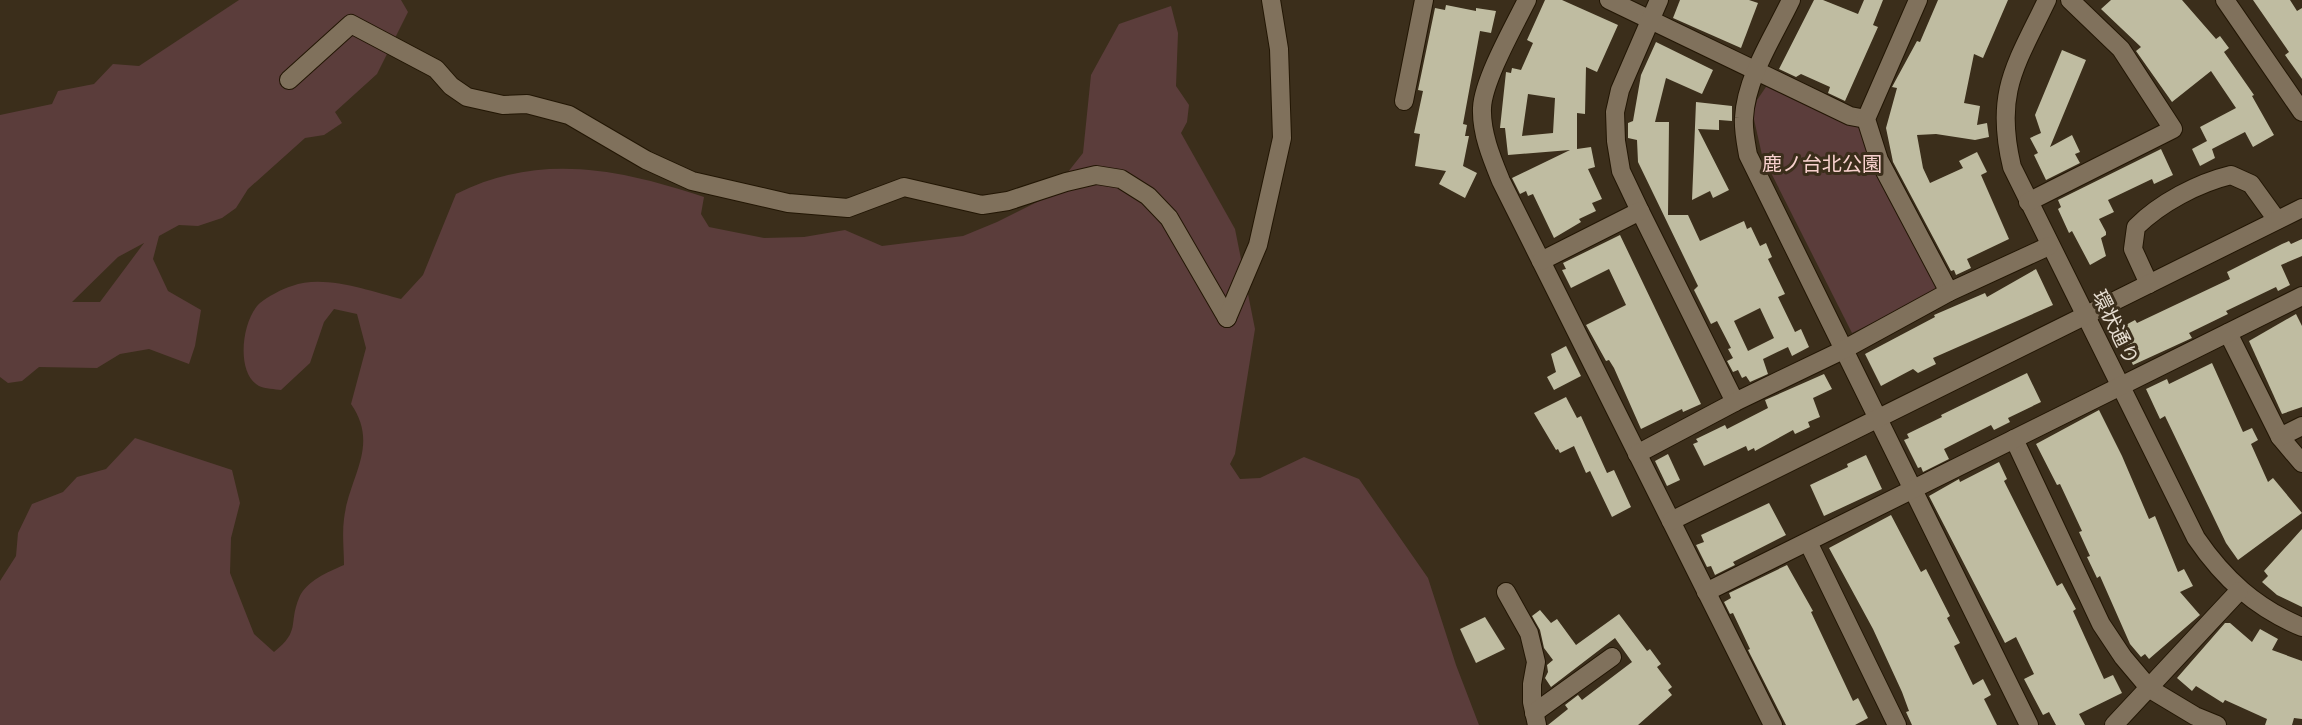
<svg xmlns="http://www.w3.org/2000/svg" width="2302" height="725" font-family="Ubuntu,'Noto Sans JP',sans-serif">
<rect width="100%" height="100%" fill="#3b2e1b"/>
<g fill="#5b3d3b" fill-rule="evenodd">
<path d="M239,0H401L408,12L377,74L335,112L342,123L324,135L305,138L248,189L236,208L222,218L198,226L179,225L159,236L153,259L168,291L201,310L195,346L189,364L149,349L120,354L97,368L39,367L22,381L8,383L0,377V115L52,104L58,91L94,84L113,64L139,66ZM144,243L100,302H72L118,257Z"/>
<path d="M1171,6L1178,33L1176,86L1189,105L1187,122L1181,133L1235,229L1255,329L1235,454L1230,464L1240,479L1260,478L1304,457L1359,479L1428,578L1456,665L1479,725H0V581L16,556L18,533L32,504L63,492L77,477L106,469L135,438L232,470L240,503L231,538L230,573L254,634L274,652C301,630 288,625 299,598C306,581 328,572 344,565C344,550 342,534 344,519C349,476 380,446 351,404L366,348L357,314L334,309L324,322L310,363L281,390C275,389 265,389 259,386C235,373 242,319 260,303C267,297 282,289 292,286C324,274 369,291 401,299L423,275L456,194C539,152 620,169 704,197L701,214L709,227L764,238L804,237L845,230L882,246L963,236L997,222L1049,196L1083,153L1091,75L1119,24Z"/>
<polygon points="1768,84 1865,127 1940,290 1852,333 1762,155 1753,115 1757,100"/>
</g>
<g fill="#bfbca1" fill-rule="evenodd">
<path d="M1545,0H1562L1618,25L1597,72L1586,67L1585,114L1577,113V149L1591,147L1595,167L1588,169L1602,199L1592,203L1596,211L1579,219L1581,222L1554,238L1533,194L1528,196L1526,191L1520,194L1512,178L1570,150L1508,155L1505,128H1500L1506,72L1511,73L1512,68L1521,70L1533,43L1527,40ZM1528,94L1555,98L1553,133L1522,136Z"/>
<polygon points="1680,0 1749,0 1758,3 1741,48 1673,18"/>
<polygon points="1814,0 1823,0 1858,14 1864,0 1883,0 1873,25 1878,27 1845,101 1828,93 1830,87 1801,74 1796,77 1779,69"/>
<polygon points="1938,0 2008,0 1983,58 1974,54 1964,103 1980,106 1977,125 1987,123 1989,137 1975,140 1936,134 1917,135 1923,168 1930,183 1963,168 1959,161 1977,152 1987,172 1981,175 2009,239 1967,259 1971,268 1956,275 1954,270 1951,271 1893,162 1886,128 1897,88 1892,87 1917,41 1920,42"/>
<polygon points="2111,0 2182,0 2216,39 2220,36 2229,48 2224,52 2254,95 2252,96 2274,135 2253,147 2245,132 2212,149 2215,158 2200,166 2192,149 2207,141 2200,127 2236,108 2211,71 2172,102 2136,51 2141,47 2101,9"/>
<polygon points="2253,0 2290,0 2297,11 2302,8 2302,79 2285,55 2289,52"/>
<polygon points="1446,5 1476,11 1476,8 1496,11 1491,33 1480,31 1463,124 1467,125 1465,136 1469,136 1463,166 1477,173 1465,198 1439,184 1446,171 1415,166 1420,134 1414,133 1423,91 1418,90 1435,8 1445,10"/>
<path d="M1656,42L1713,70L1702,94L1666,78L1655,122H1669L1668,215H1688L1700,241L1744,221L1747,229L1751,227L1760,246L1766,243L1772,257L1768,259L1785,294L1778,297L1795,332L1801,329L1809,347L1792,356L1788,347L1763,359L1768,374L1750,382L1746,376L1742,378L1738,370L1733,372L1727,361L1733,358L1728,349L1731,348L1717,321L1711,324L1694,290L1698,286L1638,162L1637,140L1628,138V123L1633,121L1641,75ZM1760,308L1774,338L1748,351L1734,321Z"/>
<polygon points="2062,50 2086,60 2050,147 2072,135 2080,152 2075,154 2080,163 2046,180 2034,155 2038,153 2030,138 2041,133 2035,115"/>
<polygon points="1696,102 1732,106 1732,121 1719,120 1719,130 1698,129 1729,190 1713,198 1710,191 1692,200"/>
<polygon points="2161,149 2173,175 2154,184 2152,179 2108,200 2114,212 2099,219 2106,232 2106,235 2101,238 2106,256 2090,265 2072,231 2069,233 2058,209 2061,207 2058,200"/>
<polygon points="1620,235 1701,404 1683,412 1682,409 1641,429 1614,368 1609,360 1606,361 1586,325 1626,305 1609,269 1571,288 1562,270 1566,269 1563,263"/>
<polygon points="2302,239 2302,256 2281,265 2290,285 2278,291 2276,287 2226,311 2228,314 2189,333 2192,338 2133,365 2122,341 2128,339 2122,327 2135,320 2137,323 2230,279 2227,272 2282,244 2289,241 2291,244"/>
<polygon points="2036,269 2053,305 1933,358 1936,364 1918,373 1913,369 1881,386 1865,354 1935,317 1934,315 1985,293 1987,297"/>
<polygon points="2296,314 2302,326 2302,407 2282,414 2249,341"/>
<polygon points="1566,346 1581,376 1554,390 1547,377 1556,372 1551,354"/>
<polygon points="2212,363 2243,432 2252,428 2258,440 2251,444 2268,482 2273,478 2302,513 2238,560 2226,543 2165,416 2160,419 2146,389 2167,379 2169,384"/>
<polygon points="2027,373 2041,402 2008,418 2010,422 1994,430 1991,425 1944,449 1949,459 1923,472 1921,467 1918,468 1904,440 1909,438 1907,434 1942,417 1941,415"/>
<polygon points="1824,374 1832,389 1813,398 1820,417 1808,422 1810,427 1795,434 1793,430 1755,451 1754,448 1748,451 1746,446 1704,466 1693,444 1698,442 1696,439 1725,425 1727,429 1768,408 1765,400"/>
<polygon points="1566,397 1577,418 1581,416 1607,473 1614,470 1631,507 1612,517 1590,471 1586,473 1574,446 1560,453 1558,449 1556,450 1534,413"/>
<polygon points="2099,410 2122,456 2149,519 2155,516 2178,572 2184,569 2193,586 2180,592 2200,615 2149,659 2145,654 2141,657 2130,644 2100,576 2097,578 2087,557 2090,556 2079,532 2082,531 2060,484 2057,485 2036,444"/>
<polygon points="1668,454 1680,480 1667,486 1655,461"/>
<polygon points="1866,455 1882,489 1824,516 1810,485 1848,467 1847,464"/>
<polygon points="1999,462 2007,479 2004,481 2057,586 2062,583 2076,609 2073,611 2104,679 2113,675 2122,693 2079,714 2085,725 2056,725 2049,712 2043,715 2024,679 2034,674 2016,637 2005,643 1929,496 1959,479 1960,482"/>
<polygon points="1769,503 1786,535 1733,562 1735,565 1715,575 1711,566 1707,567 1696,545 1704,542 1701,535"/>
<polygon points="1891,515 1921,572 1926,569 1950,616 1947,618 1960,643 1954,646 1973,685 1983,679 1991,695 1984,699 1997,725 1912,725 1906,712 1909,711 1902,692 1873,629 1829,548"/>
<polygon points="2302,529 2302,607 2277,595 2262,582 2268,576 2264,571"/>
<polygon points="1787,565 1813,611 1811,612 1853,701 1858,698 1868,718 1855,725 1786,725 1748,650 1750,649 1733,613 1730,614 1724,602 1731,598 1729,593"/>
<polygon points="1540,610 1551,623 1557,619 1576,645 1619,614 1647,651 1650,649 1661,664 1657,667 1672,687 1668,690 1672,695 1638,725 1548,725 1568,709 1565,705 1578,695 1582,700 1632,662 1615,638 1551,687 1545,678 1548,672 1547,665 1553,660 1544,648 1540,630 1532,616"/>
<polygon points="1485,617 1505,649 1476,663 1460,629"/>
<polygon points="2225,623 2230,623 2252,642 2260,629 2278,639 2272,650 2302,661 2302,719 2294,718 2292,725 2265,725 2267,719 2225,700 2223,703 2196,686 2192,691 2177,678"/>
</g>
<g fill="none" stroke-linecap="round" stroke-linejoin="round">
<g stroke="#221604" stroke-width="20">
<g id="minor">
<path d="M1527,0C1514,26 1483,81 1482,108C1481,133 1492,159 1501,181L1773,725"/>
<polyline points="1609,0 1850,116 1866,119"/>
<polyline points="1659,0 1620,90 1615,112 1616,141 1621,171 1640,211 1735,402"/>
<path d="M1791,0C1774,36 1746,77 1744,118C1743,130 1746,143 1748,155L2029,725"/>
<polyline points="1918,0 1866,119 1879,160 1949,292"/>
<path d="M2047,0C2016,65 1994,92 2012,167L2196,538C2224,579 2256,608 2302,627"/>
<polyline points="2225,0 2302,112"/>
<polyline points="289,80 351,24 436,69 451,86 467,97 503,105 527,104 569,115 646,160 692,181 788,203 848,208 904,187 982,205 1008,201 1066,182 1096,175 1121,179 1148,196 1169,218 1227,318"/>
<polyline points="1404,101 1424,0"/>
<polyline points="2028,202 2173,129 2121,49 2070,0"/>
<polyline points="1541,261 1640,211"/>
<path d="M2149,284L2133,249L2136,227C2160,203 2198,183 2231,175L2251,184L2277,220"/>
<polyline points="1227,318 1258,245 1282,138 1279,49 1271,0"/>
<polyline points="2228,333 2280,437 2302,463"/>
<polyline points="2280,437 2302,426"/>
<polyline points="2014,439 2101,624 2123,657 2150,689 2195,716 2217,725"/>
<polyline points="1637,454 1735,402 1843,350 1949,292 2049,246"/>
<polyline points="1671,521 2302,208"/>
<polyline points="1808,542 1897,725"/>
<polyline points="1506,592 1529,633 1536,662 1532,684 1532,702 1537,725"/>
<polyline points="1706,592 2302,296"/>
<polyline points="1534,713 1612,657"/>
<polyline points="2114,725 2239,591"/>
</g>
</g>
<use href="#minor" stroke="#80715c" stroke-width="18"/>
</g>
<g text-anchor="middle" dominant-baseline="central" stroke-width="6" stroke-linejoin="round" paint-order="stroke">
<g font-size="20" fill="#f8d1ce" stroke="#3b2e1b">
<text x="1822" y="163">鹿ノ台北公園</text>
</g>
<g font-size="20" fill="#e7ded2" stroke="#3b2e1b">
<text transform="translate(2116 327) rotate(64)">環状通り</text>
</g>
</g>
</svg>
